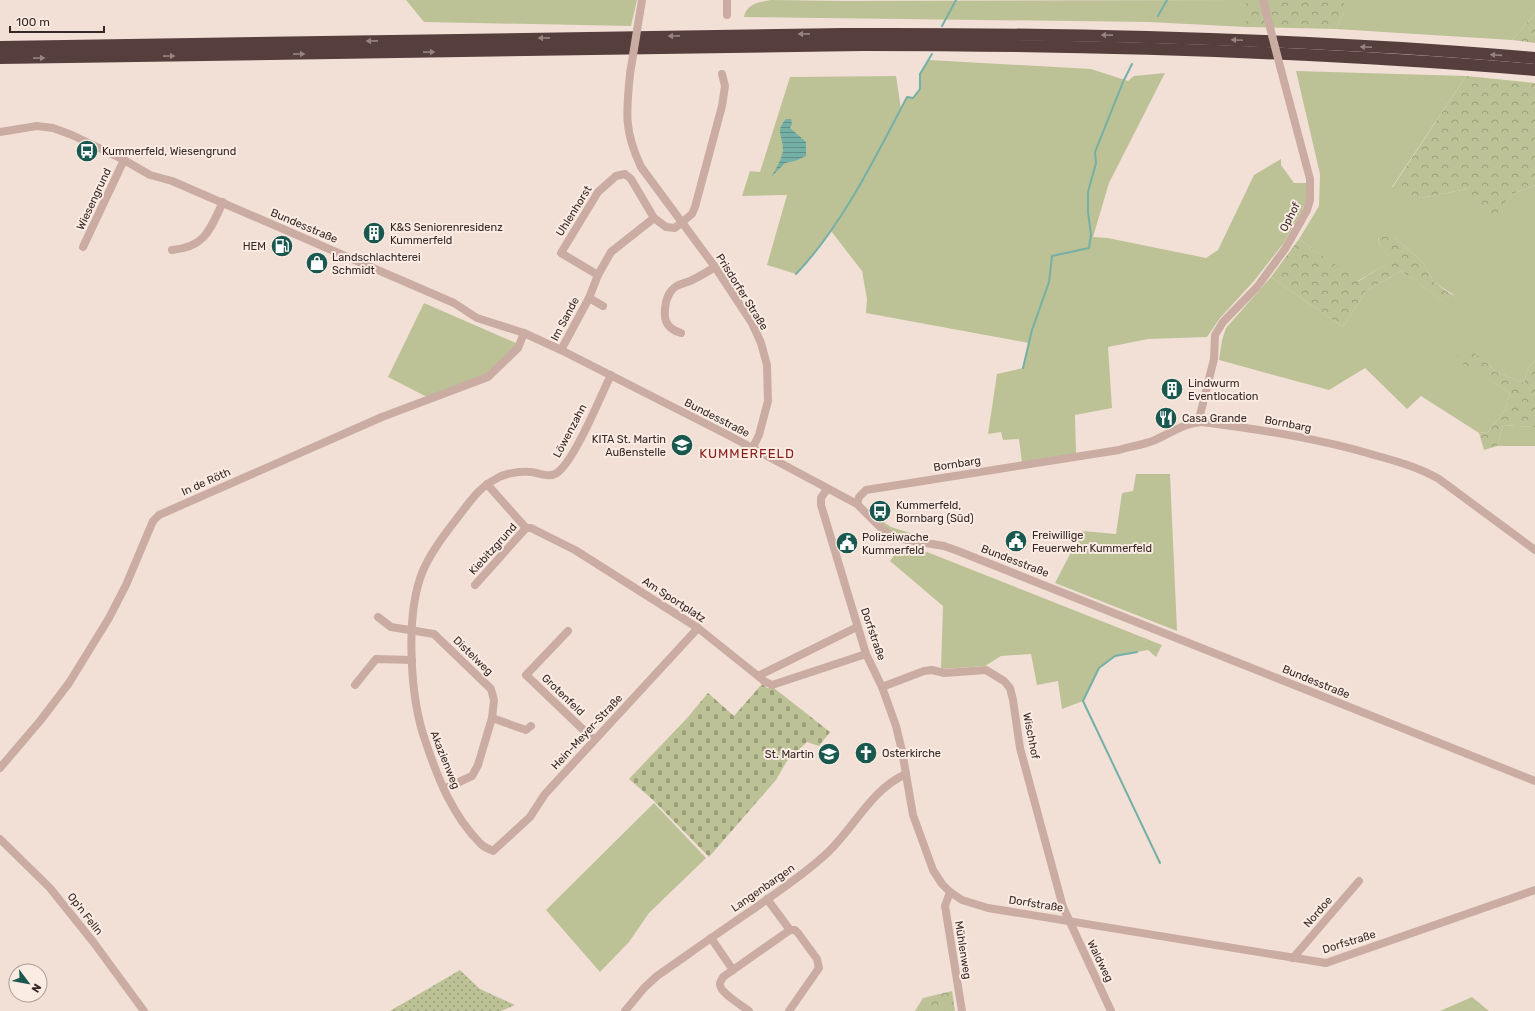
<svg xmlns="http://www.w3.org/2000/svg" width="1535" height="1011" font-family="Rubik,sans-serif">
<defs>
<pattern id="forest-crowns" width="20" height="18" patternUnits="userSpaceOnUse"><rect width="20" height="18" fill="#bcc296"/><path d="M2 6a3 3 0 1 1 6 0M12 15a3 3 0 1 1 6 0" fill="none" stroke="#9a9e7a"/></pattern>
<pattern id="cemetery-stones" width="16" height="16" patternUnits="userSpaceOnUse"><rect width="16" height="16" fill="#bcc296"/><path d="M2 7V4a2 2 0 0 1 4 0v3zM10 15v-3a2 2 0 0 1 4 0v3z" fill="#9a9e7a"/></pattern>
<pattern id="park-dots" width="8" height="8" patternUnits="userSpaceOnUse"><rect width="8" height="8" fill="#bcc296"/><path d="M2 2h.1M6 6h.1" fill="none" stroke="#9a9e7a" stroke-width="1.8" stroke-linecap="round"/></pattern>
<pattern id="water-rules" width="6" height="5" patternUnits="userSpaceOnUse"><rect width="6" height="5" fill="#75b0a6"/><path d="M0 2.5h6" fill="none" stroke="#618f87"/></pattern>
</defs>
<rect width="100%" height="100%" fill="#f2e0d7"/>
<g fill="#bcc296">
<polygon points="406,0 637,0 631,26 424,22"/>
<path d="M771,0L843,1L1246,0V27L1149,22L744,17C746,4 759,2 771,0Z"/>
<polygon points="1344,0 1535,0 1535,14 1512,40 1336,29 1344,12"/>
<polygon points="929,60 1091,69 1128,81 1134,76 1165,73 1109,183 1093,237 1108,238 1206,258 1218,250 1254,175 1281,159 1281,165 1294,183 1306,183 1307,198 1302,211 1283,244 1254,281 1220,318 1207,337 1148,339 1108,347 1112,408 1075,415 1076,453 1022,463 1019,439 1003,440 1001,432 988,434 997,374 1023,368 1029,343 866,313 867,299 862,271 831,231 812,257 796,274 767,265 787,195 742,196 750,171 760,172 790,77 896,76 901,109 907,97 913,97 920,89 920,74"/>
<polygon points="1296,71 1466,76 1392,187 1421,198 1467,189 1510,195 1535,185 1535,360 1527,370 1524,383 1496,372 1484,360 1457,359 1510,393 1505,410 1488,432 1479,433 1421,396 1407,409 1365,368 1329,390 1219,360 1222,340 1226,328 1271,277 1343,327 1366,291 1401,271 1449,305 1455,296 1433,281 1422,261 1394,237 1378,238 1380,246 1393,260 1358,281 1299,239 1319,206 1320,174"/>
<polygon points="424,303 516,343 515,346 486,375 427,397 388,377"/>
<polygon points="1503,425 1535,427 1535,446 1497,446"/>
<polygon points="1136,474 1170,474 1177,631 1055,583 1082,531 1116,534 1122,493 1133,491"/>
<path d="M882,521L891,527L910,533V537C898,537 888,531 880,522Z"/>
<polygon points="899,548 927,552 1162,645 1156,657 1148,650 1115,656 1099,668 1083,701 1062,709 1058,681 1037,685 1031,654 1001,656 985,666 941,669 943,606 890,561"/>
<polygon points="654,803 706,858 649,913 629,942 600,972 546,910"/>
<polygon points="1472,997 1489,1011 1440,1011"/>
</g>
<g fill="url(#forest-crowns)">
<polygon points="1246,0 1344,0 1344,12 1336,29 1246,27"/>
<polygon points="1535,14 1535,43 1512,40"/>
<polygon points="1466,76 1535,83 1535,185 1510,195 1493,220 1467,189 1421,198 1392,188"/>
<polygon points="1378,237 1394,237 1422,261 1433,281 1449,293 1455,296 1450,306 1401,271 1366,291 1343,327 1271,277 1299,239 1359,281 1392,260 1380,246"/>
<polygon points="1469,350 1484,360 1496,372 1524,383 1527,370 1535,360 1535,427 1503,425 1497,446 1484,450 1479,433 1488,432 1505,410 1510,393 1456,359 1461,351"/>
<polygon points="952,991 955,1011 915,1011 923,998"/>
</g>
<polygon fill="url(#cemetery-stones)" points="762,684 767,688 774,688 830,732 819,746 807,742 787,761 776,780 709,857 653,800 629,779 688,717 708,693 734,716"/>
<polygon fill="url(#park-dots)" points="460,970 480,989 515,1005 501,1011 390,1011"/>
<path fill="url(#water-rules)" d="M786,119H791L792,124L790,128L806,142V156L795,161L785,163L771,177C776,169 781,161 783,151C784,137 774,131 786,119Z"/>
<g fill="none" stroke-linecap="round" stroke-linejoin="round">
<g stroke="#75b0a6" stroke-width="2">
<polyline points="1158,16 1167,0"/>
<polyline points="942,26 956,0"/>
<polyline points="1124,80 1132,64"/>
<path d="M796,274C842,226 876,156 907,97L913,98L920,89V74L932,54"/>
<polyline points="1023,368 1032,330 1049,282 1052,256 1089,248 1091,235 1088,212 1088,192 1096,163 1095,152 1123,82"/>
<polyline points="1137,652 1115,656 1099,668 1083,701 1160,863"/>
</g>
<g stroke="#caaca3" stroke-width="8">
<polyline points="727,0 727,15"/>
<polyline points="1263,0 1267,16"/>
<polyline points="640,12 642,0"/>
<path d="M630,74C626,113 624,131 641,167L715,267L752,323L761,343L767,365L768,401L759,435L752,449"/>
<polyline points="0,132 37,126 53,128 72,135 124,160 150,175 172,181 454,303 477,318 524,333 561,350 728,435 857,504 883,530 892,536 902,539 944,546 958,551 1535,781"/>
<polyline points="83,247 124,160"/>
<path d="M172,250C206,247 210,229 223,202"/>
<polyline points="598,275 561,253 598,192 616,176 625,174 631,179 654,218"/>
<polyline points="589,298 603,306"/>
<path d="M681,333C664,328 663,317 666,302C668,296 669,292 674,288C678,284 685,283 690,281C699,277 707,272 715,267"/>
<polyline points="561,350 589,298 598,275 611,252 654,218 666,227 675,228 692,214 695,207 722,106 725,86 722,74"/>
<path d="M611,375C600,397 575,460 557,473C549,478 540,473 531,472C520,471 505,473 496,479C479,487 469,503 458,517C445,534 430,553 422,573C405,617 410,699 426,743C438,779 453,816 480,843C483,847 489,849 493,851L530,817L545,794L698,628"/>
<polyline points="1201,422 1200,415 1214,359 1215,335 1223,322 1257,287 1285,249 1301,221 1307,210 1310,200 1310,179 1281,70"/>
<polyline points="487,484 526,528 531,528 575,550 698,628 758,676 857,627"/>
<polyline points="827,489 821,498 821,505 866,654 882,687 896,726 902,751 913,815 933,870 942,884 950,892 962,900 988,908 1326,963 1535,890"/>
<path d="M857,504L859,497L866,490L1119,450C1131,446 1144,445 1155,440C1171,433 1184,423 1201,422C1259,429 1317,438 1374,455C1396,461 1418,467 1439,479L1535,550"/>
<polyline points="475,585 526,528"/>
<polyline points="378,617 391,627 434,634 491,689 494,700 492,718 478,765 472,776 444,789"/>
<polyline points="568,631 526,675 594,740"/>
<polyline points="758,676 764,681 772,685 866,654"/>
<polyline points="355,685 376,659 412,660"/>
<polyline points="882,687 924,671 932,670 944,673 986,670 1004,681 1010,688 1013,700 1020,748 1063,907 1111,1011"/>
<polyline points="492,718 526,730 531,726"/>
<polyline points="0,768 40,721 69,683 109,618 126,585 153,521 159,515 382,417 488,377 518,348 524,333"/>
<polyline points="0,839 50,888 94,943 144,1011"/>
<polyline points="950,892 945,906 962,1011"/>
<polyline points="767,899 790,930"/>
<polyline points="711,938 733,970"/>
<polyline points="1293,958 1359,881"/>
<path d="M625,1011L644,988L657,976C690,953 722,930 755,908C779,891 803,875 825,855C853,830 871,789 906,774"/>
<path d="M749,1011C743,1006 718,992 720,983C720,982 723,978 723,977L790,930H795L798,933L817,959L819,968L789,1011"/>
</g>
<g stroke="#563e3c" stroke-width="12">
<path d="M0,47L843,34C1074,33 1305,38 1535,58"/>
<path d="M0,58L862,45C1087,45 1311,51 1535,70"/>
</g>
<g stroke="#caaca3" stroke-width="8">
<polyline points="1267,16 1281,70"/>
<polyline points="630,74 640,12"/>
</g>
</g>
<defs><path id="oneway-solid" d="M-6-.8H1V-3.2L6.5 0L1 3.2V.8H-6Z"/></defs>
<g fill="#98837f">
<use href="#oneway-solid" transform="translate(804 34) rotate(179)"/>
<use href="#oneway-solid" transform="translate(1107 35) rotate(-179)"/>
<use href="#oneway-solid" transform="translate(674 36) rotate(179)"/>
<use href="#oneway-solid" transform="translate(544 38) rotate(179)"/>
<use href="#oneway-solid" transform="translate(1237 40) rotate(-178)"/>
<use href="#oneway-solid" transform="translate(372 41) rotate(179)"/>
<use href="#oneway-solid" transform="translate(1366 47) rotate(-177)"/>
<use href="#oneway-solid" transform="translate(429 52) rotate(-1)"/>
<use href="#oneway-solid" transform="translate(299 54) rotate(-1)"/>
<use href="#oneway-solid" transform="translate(1496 55) rotate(-176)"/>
<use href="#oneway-solid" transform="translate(169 56) rotate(-1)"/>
<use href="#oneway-solid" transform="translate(39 58) rotate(-1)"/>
</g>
<defs>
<g id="bus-disc" transform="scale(1.15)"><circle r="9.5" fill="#19584f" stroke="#faebe3"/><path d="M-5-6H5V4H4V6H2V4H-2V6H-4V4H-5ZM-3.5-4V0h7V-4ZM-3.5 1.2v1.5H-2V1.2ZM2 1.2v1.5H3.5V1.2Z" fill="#fff"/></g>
<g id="building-disc" transform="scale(1.15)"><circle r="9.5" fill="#19584f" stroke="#faebe3"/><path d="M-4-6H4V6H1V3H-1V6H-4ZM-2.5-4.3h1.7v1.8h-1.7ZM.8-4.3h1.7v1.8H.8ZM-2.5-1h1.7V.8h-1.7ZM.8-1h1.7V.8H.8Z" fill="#fff"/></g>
<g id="fuel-disc" transform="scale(1.15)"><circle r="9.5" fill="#19584f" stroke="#faebe3"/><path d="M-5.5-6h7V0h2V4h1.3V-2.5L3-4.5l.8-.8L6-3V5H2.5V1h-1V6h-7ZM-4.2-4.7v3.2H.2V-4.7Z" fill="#fff"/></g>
<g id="shop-disc" transform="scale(1.15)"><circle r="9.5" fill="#19584f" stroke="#faebe3"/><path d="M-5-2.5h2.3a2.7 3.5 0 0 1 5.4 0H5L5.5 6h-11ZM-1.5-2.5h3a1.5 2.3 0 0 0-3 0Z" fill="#fff"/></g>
<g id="restaurant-disc" transform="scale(1.15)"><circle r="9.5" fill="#19584f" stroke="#faebe3"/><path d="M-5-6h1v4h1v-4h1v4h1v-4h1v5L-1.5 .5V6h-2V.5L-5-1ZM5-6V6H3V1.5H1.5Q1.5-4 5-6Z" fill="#fff"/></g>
<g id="school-disc" transform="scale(1.15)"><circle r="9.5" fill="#19584f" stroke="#faebe3"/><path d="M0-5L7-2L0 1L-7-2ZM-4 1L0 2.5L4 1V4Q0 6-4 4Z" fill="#fff"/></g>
<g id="civic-disc" transform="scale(1.15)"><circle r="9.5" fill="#19584f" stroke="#faebe3"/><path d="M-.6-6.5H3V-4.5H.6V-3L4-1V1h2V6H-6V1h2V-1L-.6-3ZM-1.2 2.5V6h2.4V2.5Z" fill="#fff"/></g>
<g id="church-disc" transform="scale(1.15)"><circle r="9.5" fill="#19584f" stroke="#faebe3"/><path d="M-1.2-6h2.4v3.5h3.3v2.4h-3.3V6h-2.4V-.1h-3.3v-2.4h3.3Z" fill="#fff"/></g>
</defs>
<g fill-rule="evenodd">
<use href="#bus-disc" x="87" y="151"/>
<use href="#building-disc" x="374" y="233"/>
<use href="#fuel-disc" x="282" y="246"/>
<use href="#shop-disc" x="317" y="263"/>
<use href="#building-disc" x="1172" y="389"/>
<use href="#restaurant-disc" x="1166" y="418"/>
<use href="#school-disc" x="682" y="445"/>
<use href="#bus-disc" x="880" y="511"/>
<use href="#civic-disc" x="1016" y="541"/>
<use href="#civic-disc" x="847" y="543"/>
<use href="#church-disc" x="866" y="753"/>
<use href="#school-disc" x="829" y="754"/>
</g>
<g text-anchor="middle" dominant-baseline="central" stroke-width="4" stroke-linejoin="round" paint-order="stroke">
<g font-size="11" fill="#352725" stroke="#faebe3" text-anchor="start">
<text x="102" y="151">Kummerfeld, Wiesengrund</text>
<text x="390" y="227">K&amp;S Seniorenresidenz<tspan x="390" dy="13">Kummerfeld</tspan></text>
<text x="266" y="246" text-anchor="end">HEM</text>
<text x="332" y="257">Landschlachterei<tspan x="332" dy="13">Schmidt</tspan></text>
<text x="1188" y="383">Lindwurm<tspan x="1188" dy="13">Eventlocation</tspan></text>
<text x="1182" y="418">Casa Grande</text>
<text x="666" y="439" text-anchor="end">KITA St. Martin<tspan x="666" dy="13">Außenstelle</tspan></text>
<text x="896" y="505">Kummerfeld,<tspan x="896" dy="13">Bornbarg (Süd)</tspan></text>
<text x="1032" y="535">Freiwillige<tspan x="1032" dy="13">Feuerwehr Kummerfeld</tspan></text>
<text x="862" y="537">Polizeiwache<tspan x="862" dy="13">Kummerfeld</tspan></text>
<text x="882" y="753">Osterkirche</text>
<text x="814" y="754" text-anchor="end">St. Martin</text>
</g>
<g font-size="11" fill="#352725" stroke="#faebe3">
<text transform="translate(94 199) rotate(-65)">Wiesengrund</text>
<text transform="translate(574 211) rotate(-58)">Uhlenhorst</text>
<text transform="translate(1290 217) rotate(-63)">Ophof</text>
<text transform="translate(304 226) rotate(23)">Bundesstraße</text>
<text transform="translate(742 292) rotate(58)">Prisdorfer Straße</text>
<text transform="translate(565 319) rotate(-62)">Im Sande</text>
<text transform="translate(717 418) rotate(27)">Bundesstraße</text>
<text transform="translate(1288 424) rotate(11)">Bornbarg</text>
<text transform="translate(570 431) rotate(-62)">Löwenzahn</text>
<text transform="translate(957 464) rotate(-9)">Bornbarg</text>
<text transform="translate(206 482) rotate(-24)">In de Röth</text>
<text transform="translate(493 549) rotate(-48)">Kiebitzgrund</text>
<text transform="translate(1015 561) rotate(21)">Bundesstraße</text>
<text transform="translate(674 600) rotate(33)">Am Sportplatz</text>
<text transform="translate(873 634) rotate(71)">Dorfstraße</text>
<text transform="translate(473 656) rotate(44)">Distelweg</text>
<text transform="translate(1316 682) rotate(22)">Bundesstraße</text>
<text transform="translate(563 695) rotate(44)">Grotenfeld</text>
<text transform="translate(587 732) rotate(-47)">Hein-Meyer-Straße</text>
<text transform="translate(1031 736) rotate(79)">Wischhof</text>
<text transform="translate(445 760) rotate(68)">Akazienweg</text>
<text transform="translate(763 888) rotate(-35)">Langenbargen</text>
<text transform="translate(1036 904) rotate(9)">Dorfstraße</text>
<text transform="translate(1318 912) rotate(-49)">Nordoe</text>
<text transform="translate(85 914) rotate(52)">Op'n Felln</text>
<text transform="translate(1349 942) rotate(-17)">Dorfstraße</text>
<text transform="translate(963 950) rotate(81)">Mühlenweg</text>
<text transform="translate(1100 961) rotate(64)">Waldweg</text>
</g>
<g font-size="13" letter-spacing="1" fill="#881d1a" stroke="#faebe3">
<text x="747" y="453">KUMMERFELD</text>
</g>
</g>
<g transform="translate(28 983) rotate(122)"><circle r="19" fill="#faebe3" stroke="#ab9d97"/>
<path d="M0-3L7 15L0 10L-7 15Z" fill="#19584f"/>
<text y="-6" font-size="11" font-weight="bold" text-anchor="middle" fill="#352725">N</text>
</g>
<path d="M10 26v6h94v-6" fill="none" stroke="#352725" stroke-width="2"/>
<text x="16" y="26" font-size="12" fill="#352725" stroke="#faebe3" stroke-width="3" paint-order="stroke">100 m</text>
</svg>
